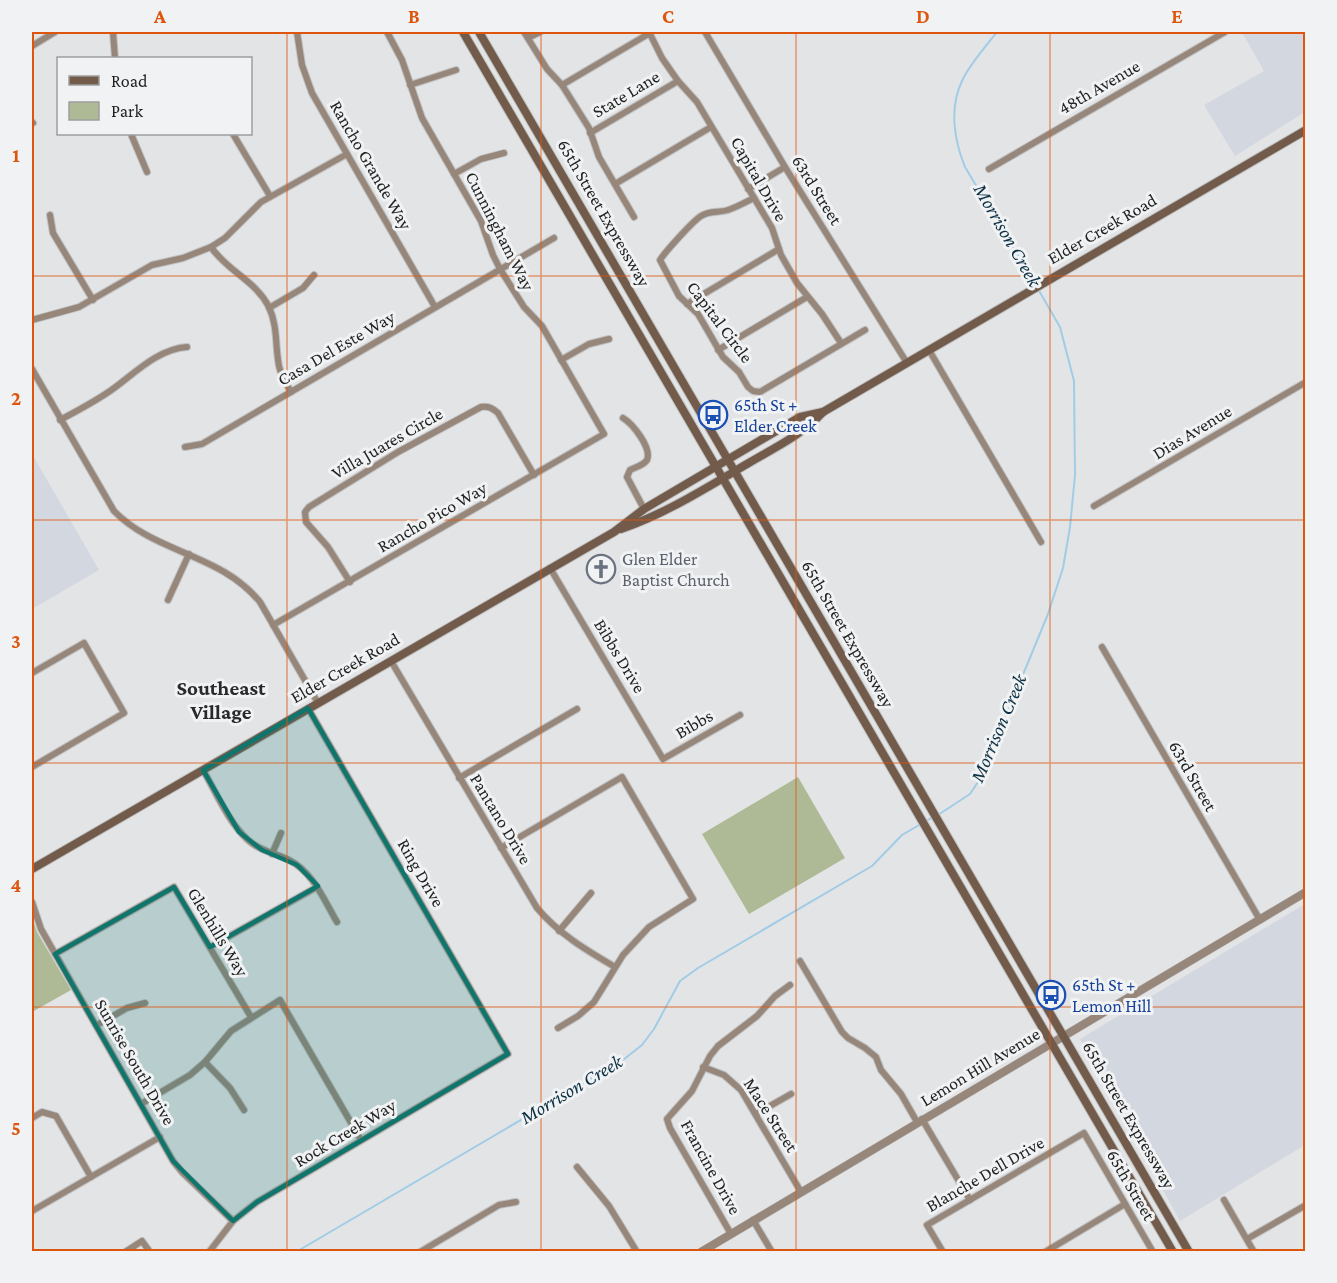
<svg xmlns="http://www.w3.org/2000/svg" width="1337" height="1283" font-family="'Crimson Pro',serif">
<rect width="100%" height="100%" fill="#e3e4e6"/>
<g fill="#d3d7e0">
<polygon points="1242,32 1305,32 1305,112 1235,156 1204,105 1264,71"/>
<polygon points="32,454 99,570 32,609"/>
<polygon points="1305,904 1305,1145 1180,1221 1080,1039"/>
</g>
<g fill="#aeba95">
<polygon points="798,777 845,858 749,914 702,834"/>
<polygon points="32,917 37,932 71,990 32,1012"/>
</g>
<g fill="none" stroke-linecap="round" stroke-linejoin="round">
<g stroke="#a1cce6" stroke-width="2">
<path d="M997,32C986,46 969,65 962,81C949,108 954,140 965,167L1035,284"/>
<polyline points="938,815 970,794 980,779 1048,614 1063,568 1070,527 1075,475 1074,381 1060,327 1038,289"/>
<polyline points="296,1252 623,1060 642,1045 654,1029 680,981 698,968 872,866 902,835 933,817"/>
</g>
<g stroke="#c0c1c2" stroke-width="8">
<g id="minor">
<polyline points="113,32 115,58"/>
<polyline points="297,32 302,65 312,93 435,307"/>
<polyline points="524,32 547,69 562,85 589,128 599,157 634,217"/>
<polyline points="649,32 662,58 678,81 697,102 772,228 781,255 797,283 822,314 841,343"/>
<polyline points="705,32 785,167 907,363"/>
<polyline points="528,38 540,32"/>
<polyline points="32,46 55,32"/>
<polyline points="410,85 456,70"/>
<polyline points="562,85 650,33"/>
<polyline points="32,122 33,123"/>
<polyline points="590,133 678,81"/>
<polyline points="131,134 147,172"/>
<polyline points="233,134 270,196"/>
<polyline points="989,169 1225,32"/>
<polyline points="454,174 481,159 504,153"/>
<polyline points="615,184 711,127"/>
<polyline points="748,189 785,167"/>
<path d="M754,198C746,202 737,207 728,210C719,213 710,210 701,216C693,221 665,252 660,260L679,296L698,314L723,357L739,372L748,387L753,391L760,392L865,330"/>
<polyline points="50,215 53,233 93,300"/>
<path d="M211,247C227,271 255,280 269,307C278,327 275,346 279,366C281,376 286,383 291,392"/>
<polyline points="687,304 779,249"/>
<polyline points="269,308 303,288 314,275"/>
<polyline points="32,320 79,307 152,265 183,258 211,247 225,238 261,202 347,154"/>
<polyline points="718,350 807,297"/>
<polyline points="929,350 1041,542"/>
<polyline points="561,360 589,344 609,339"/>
<path d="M32,369L114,511C156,554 220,553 260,602L318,703"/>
<path d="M623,418C633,424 652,448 647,460C643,466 635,467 630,470L627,477L644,509"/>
<path d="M60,420C77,411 94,402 110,391C133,375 157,349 187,347"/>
<polyline points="185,447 202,444 554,238"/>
<polyline points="1094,506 1306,382"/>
<polyline points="550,568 663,759 740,715"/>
<path d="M350,582L328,547L306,522L305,512L309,507L398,452L481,407C489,406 492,408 498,413L534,475"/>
<polyline points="168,600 189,554"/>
<polyline points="273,625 604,434 542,326 524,307 500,269 493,255 481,221 422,118 402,60 387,32"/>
<polyline points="1102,647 1260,920"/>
<path d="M391,661L537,908C559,934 586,950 615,967"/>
<polyline points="32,673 84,643 124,713 32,767"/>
<path d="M203,770C216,792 228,822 248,840C260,851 275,853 289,860C313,872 324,900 337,922"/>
<polyline points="459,778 577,709"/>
<polyline points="501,848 622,777 693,899 649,927 623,955 594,1002 578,1016 558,1028"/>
<polyline points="272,854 281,833"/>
<polyline points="32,902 41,929 173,1161 182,1172 233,1221"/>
<polyline points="559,931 591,893"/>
<polyline points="210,947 317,887"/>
<polyline points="55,954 174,887 251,1017"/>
<polyline points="800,961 842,1032 848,1038 865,1048 876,1057 881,1070 901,1094 917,1122"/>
<polyline points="97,1025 127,1008 145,1003"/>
<polyline points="205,1062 230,1088 244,1110"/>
<polyline points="703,1067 724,1075 741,1090 801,1192"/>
<polyline points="141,1104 190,1075 205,1062 231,1031 280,1000 361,1140"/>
<polyline points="756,1114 791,1094"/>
<polyline points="32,1118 42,1112 56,1116 91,1177"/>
<polyline points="922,1119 970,1200"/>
<polyline points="577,1167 609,1206 637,1252"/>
<polyline points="1224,1200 1254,1252"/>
<polyline points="32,1211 160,1137"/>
<polyline points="753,1220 772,1252"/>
<polyline points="731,1234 670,1128 667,1119 692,1091 710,1056 718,1046 757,1016 775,996 790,985"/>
<polyline points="1247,1239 1306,1205"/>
<polyline points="125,1252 142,1241 150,1252"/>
<polyline points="209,1252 233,1221 257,1202 508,1054 308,708"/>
<polyline points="420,1252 499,1205 516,1202"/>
<polyline points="943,1252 927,1225 1084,1133 1153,1252"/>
<polyline points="1045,1252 1125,1204"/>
</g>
</g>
<g stroke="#c0c1c2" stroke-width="9">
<polyline id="tertiary" points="701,1252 1306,892"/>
</g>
<g stroke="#c0c1c2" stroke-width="10">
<g id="secondary">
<polyline points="463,32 1173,1252"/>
<polyline points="479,32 1189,1252"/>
<path d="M621,529C665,514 706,488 747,464C774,448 802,435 823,412L1306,130"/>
<polyline points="32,869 614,532 644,509 800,417 823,412"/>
</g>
</g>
<use href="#minor" stroke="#97877b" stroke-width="6"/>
<use href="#tertiary" stroke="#97877b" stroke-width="8"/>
<use href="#secondary" stroke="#725b4a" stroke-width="8"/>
</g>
<path fill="#0f766e" fill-opacity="0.2" stroke="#0f766e" stroke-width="4.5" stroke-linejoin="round" d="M308,708L508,1054L257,1202L233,1221L173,1161L55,954L174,887L210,947L318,886L297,865L262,850L239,832L203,770Z"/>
<path fill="none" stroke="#de560d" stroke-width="1.5" stroke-opacity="0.55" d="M287,32V1252M541,32V1252M796,32V1252M1050,32V1252M32,276H1306M32,520H1306M32,763H1306M32,1007H1306"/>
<defs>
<g id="bus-ring" transform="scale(1.5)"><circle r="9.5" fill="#f1f2f3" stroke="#1a4fb4" stroke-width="1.5"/><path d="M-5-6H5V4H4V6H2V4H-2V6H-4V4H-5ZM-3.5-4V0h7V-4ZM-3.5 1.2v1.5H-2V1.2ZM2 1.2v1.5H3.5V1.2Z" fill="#1a4fb4"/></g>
<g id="church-ring" transform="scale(1.5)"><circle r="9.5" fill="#f1f2f3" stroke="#6b7280" stroke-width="1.5"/><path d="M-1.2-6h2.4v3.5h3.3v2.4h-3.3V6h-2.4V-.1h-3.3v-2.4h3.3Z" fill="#6b7280"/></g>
</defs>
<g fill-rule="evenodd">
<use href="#bus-ring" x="713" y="415"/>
<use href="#church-ring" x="601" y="569"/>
<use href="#bus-ring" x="1051" y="995"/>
</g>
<g text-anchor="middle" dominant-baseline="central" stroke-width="6" stroke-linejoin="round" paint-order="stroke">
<g font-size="18" fill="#1f2020" stroke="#f1f2f3">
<text transform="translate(1099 87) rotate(-30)">48th Avenue</text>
<text transform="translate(626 94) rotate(-31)">State Lane</text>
<text transform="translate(371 165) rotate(60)">Rancho Grande Way</text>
<text transform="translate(759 179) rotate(60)">Capital Drive</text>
<text transform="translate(817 190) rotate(58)">63rd Street</text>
<text transform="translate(604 213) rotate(60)">65th Street Expressway</text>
<text transform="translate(1102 229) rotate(-30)">Elder Creek Road</text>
<text transform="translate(500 231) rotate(63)">Cunningham Way</text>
<text transform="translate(720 322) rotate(53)">Capital Circle</text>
<text transform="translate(336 348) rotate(-30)">Casa Del Este Way</text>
<text transform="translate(1192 432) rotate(-31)">Dias Avenue</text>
<text transform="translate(387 443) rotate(-30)">Villa Juares Circle</text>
<text transform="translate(432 517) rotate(-30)">Rancho Pico Way</text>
<text transform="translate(848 634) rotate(60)">65th Street Expressway</text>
<text transform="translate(620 656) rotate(59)">Bibbs Drive</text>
<text transform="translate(345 668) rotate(-30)">Elder Creek Road</text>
<text transform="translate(694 724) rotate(-30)">Bibbs</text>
<text transform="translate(1193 776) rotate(60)">63rd Street</text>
<text transform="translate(501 819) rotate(59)">Pantano Drive</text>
<text transform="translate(421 873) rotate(60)">Ring Drive</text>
<text transform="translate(218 932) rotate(59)">Glenhills Way</text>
<text transform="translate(135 1062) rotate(60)">Sunrise South Drive</text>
<text transform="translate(980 1067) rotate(-31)">Lemon Hill Avenue</text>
<text transform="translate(771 1115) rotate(57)">Mace Street</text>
<text transform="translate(1129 1115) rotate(60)">65th Street Expressway</text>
<text transform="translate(345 1133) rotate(-31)">Rock Creek Way</text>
<text transform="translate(711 1167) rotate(61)">Francine Drive</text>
<text transform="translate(985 1174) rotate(-30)">Blanche Dell Drive</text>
<text transform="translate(1131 1185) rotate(60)">65th Street</text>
</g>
<g font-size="18" fill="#164399" stroke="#f1f2f3" text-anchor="start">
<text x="734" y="405">65th St +<tspan x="734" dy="21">Elder Creek</tspan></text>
<text x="1072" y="985">65th St +<tspan x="1072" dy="21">Lemon Hill</tspan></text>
</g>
<g font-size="18" fill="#5b616d" stroke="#f1f2f3" text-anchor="start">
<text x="622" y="559">Glen Elder<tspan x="622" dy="21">Baptist Church</tspan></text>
</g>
<g font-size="20" font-style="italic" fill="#0d3144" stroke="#f1f2f3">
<text transform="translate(1008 235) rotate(60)">Morrison Creek</text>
<text transform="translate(998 728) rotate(-67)">Morrison Creek</text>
<text transform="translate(571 1089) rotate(-31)">Morrison Creek</text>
</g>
<g font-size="21" font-weight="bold" fill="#28292b" stroke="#f1f2f3">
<text x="221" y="688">Southeast<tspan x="221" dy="24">Village</tspan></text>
</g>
</g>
<rect width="1337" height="1283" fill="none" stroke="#f1f2f3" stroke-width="66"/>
<rect x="57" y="57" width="195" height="78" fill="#f1f2f3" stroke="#9d9e9f" stroke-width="1.5"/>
<rect x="69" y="76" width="30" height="9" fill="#725b4a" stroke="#9d9e9f" stroke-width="1.5"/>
<text x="111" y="87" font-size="18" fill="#1f2020">Road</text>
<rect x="69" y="102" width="30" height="18" fill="#aeba95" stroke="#9d9e9f" stroke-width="1.5"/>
<text x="111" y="117" font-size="18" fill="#1f2020">Park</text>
<rect x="33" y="33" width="1271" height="1217" fill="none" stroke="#de560d" stroke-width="2"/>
<g font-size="20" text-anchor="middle" font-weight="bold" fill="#de560d">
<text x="160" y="23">A</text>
<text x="414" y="23">B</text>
<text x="668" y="23">C</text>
<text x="923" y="23">D</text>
<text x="1177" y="23">E</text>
<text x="16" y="162">1</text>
<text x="16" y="405">2</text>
<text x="16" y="648">3</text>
<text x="16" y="892">4</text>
<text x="16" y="1135">5</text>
</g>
</svg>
